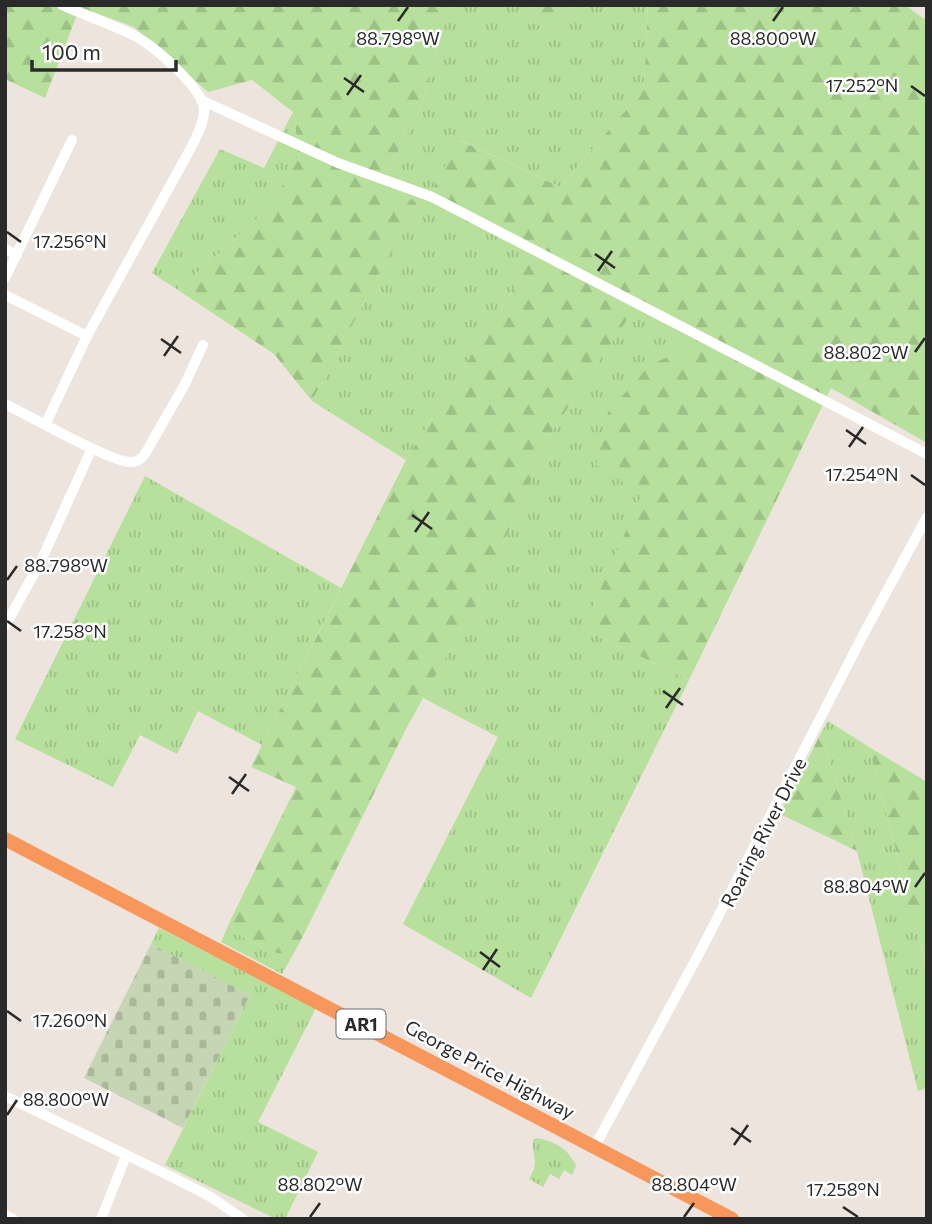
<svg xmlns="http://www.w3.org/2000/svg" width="932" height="1224" font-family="Commissioner,sans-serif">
<defs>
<pattern id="grass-tufts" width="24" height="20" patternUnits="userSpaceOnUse" patternTransform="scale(1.75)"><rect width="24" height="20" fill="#b6e09b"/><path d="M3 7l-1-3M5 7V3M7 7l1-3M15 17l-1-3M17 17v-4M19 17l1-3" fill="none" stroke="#9dc086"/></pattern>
<pattern id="forest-firs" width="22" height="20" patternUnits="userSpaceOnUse" patternTransform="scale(1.75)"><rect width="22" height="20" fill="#b6e09b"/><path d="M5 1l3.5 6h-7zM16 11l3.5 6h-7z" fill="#9dc086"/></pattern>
<pattern id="cemetery-stones" width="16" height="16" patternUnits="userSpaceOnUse" patternTransform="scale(1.75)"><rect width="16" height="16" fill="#c6d5b4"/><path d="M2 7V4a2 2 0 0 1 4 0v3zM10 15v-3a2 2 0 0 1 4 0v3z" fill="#aab79b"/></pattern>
</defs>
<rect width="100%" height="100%" fill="#ece4dd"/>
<g fill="url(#grass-tufts)">
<polygon points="450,5 536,5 530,22 557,30 571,5 648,5 644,89 560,187 460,140 431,192 539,248 406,460 312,401 417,203 383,181 420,110"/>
<polygon points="293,112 300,157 267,210 178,290 152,273 220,149 264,168"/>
<polygon points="637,304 703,339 643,493 583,629 689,680 531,998 403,924 498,737 423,698 481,594 553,430"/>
<polygon points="145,476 341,588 262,745 198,711 177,754 140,735 113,787 15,739"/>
<polygon points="828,721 869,747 927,970 927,1088 918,1091 857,851 821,733"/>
<path d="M231,919L234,932C246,938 277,959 290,952C294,951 296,947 299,944L282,974L221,942Z"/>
<polygon points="159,928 316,1008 258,1122 318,1152 285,1219 276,1219 165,1165 250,995 151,944"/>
<path d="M536,1138C553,1140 570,1150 576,1166L572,1175L564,1170L559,1179L550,1174L543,1187L529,1179C540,1161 532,1158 533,1140Z"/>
</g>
<g fill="url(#forest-firs)">
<polygon points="5,5 450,5 420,110 383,181 417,203 312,401 274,354 178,290 267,210 300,157 293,112 252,80 208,92 134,27 80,7 45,98 5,79"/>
<polygon points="536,5 571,5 557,30 530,22"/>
<path d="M648,5H905L927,21V443L831,388L689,680L583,629L642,494L596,465L608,412L649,366L702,339L637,305L553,430L481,594L407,727L299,944C296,947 294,951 290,953C277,959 246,938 234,932L231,919L296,787L251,767L406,460L539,248L431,192L459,140L560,187L644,89Z"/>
<polygon points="821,733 857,851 780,814"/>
<polygon points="869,747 927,782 927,994 924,958 915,924 900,887 902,873"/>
</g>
<polygon fill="url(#cemetery-stones)" points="151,944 250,995 183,1128 84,1078"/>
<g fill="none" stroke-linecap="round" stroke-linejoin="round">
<g stroke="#fff" stroke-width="10">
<polyline points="201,100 338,163 432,197 927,454"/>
<polyline points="5,249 17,255"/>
<polyline points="5,278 72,140"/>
<polyline points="5,295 87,336"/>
<path d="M5,404C28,415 112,463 131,462C138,462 141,459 145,454L185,384L203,345"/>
<path d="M46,423L87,336L192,146C197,135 205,121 204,109C202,87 153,45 133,35C111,24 86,16 62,5"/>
<polyline points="5,626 41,561 92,448"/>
<polyline points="5,1096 172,1177 211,1197 243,1219"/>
<polyline points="595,1146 702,948 862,637 927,517"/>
<polyline points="5,1215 13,1219"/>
<polyline points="101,1219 126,1156"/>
</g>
<polyline stroke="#f8975c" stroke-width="14" points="5,839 732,1219"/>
</g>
<path fill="none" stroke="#2a2a2a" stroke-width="2.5" d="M398,21L408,7M773,21L783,7M344,78L364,92M911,86L925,96M347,95L361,75M7,232L21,242M595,254L615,268M598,271L612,251M161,339L181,353M915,352L925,338M164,356L178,336M846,430L866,444M849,447L863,427M911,475L925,485M412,515L432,529M415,532L429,512M7,580L17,566M7,621L21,631M663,691L683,705M666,708L680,688M229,777L249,791M232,794L246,774M915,887L925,873M480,952L500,967M483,970L497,949M7,1011L21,1021M7,1115L17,1100M731,1128L751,1142M734,1145L748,1125M843,1207L858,1217M310,1217L320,1203M684,1217L694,1203"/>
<g text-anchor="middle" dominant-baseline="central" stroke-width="5" stroke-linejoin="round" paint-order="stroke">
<rect fill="#fff" stroke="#6a6a6a" stroke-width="2" x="336.5" y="1009.5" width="49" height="29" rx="5"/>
<g font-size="18" font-weight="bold" fill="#2a2a2a">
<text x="361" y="1024">AR1</text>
</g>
<g font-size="19" fill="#2a2a2a" stroke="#fff">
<text transform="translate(763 832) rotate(-63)">Roaring River Drive</text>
<text transform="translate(490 1069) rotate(28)">George Price Highway</text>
</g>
</g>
<g font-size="18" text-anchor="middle" fill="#2a2a2a" stroke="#fff" stroke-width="5" stroke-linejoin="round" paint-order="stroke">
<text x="398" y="45">88.798°W</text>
<text x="773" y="45">88.800°W</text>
<text x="862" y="92">17.252°N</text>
<text x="70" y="248">17.256°N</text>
<text x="866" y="359">88.802°W</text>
<text x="862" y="481">17.254°N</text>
<text x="66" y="572">88.798°W</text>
<text x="70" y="638">17.258°N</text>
<text x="866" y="893">88.804°W</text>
<text x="70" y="1027">17.260°N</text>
<text x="66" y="1106">88.800°W</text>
<text x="320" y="1191">88.802°W</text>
<text x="694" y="1191">88.804°W</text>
<text x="843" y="1196">17.258°N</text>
</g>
<rect width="932" height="1224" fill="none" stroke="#2a2a2a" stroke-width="14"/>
<path d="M32 60v10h144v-10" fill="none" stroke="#2a2a2a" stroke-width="3.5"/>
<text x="42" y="60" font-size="21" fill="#2a2a2a" stroke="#ffffff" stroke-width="5" paint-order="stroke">100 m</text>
</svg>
